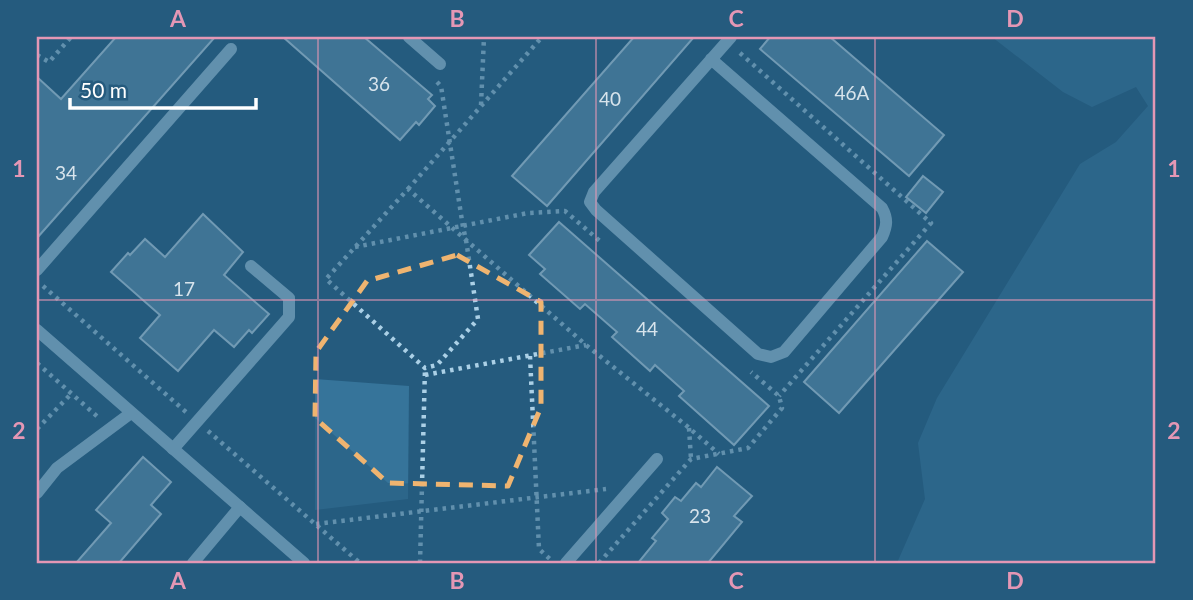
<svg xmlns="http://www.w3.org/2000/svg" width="1193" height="600" font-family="Lato,sans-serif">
<rect width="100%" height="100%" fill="#255b7e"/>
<g fill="#36749a">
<polygon points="992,37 1156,37 1156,563 897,563 925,499 918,443 937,398 1080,164 1116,142 1148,106 1136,87 1092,107 1063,92"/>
<polygon points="315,379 409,386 408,499 315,510"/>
</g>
<g fill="#6193b1" stroke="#cee6f5" stroke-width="2">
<polygon points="116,37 215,37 37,238 37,77 61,99"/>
<polygon points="283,37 364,37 432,95 428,99 435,106 419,125 416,122 400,140"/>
<polygon points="634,37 694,37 547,206 512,176"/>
<polygon points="770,37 830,37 944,135 909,176 760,49"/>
<polygon points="923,176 943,192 926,213 906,197"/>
<polygon points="203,214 243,252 224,275 269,314 252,333 249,330 234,347 214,330 178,371 140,338 160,315 111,272 128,253 130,255 145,239 165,257"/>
<polygon points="559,222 769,406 734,445 679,396 684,391 655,365 650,371 612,337 617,332 585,304 580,309 540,274 545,269 529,255"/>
<polygon points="927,241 963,272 839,413 804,382"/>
<polygon points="143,457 171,482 151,505 161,514 119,563 76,563 111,523 96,510"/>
<polygon points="717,467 752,496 734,516 742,522 708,563 638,563 656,541 652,538 668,519 662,513 675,497 681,501 696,483 701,487"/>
</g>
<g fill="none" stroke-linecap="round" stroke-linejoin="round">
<g stroke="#abd0e6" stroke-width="4.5" stroke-dasharray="3.5 5" stroke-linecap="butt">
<polyline points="740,53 931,223 779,396"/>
<polyline points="37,55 49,62 71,37"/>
<polyline points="437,82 441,86 463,227 466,240 478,319 437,365 425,368 326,279 408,189 466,240 586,345 688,427 719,454"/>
<polyline points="481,105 484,37"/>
<polyline points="408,189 542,37"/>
<polyline points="355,247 528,213 565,211 601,242"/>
<polyline points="43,286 186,412"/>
<polyline points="530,356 539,549 551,560"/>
<polyline points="37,363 99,418"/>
<polyline points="425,375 586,345"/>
<polyline points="689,428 691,459"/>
<polyline points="37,429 72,393"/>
<polyline points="208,431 360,563"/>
<polyline points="316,524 606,489"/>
<polyline points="420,563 425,368"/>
<polyline points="599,563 691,459 748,448 782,408 779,396 751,372"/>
</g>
<g stroke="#abd0e6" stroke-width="12">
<polyline points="409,37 440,64"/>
<path d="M711,59L882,208C888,219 887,226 882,237L784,352L771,357L758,354L596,210L590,202L594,192L731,37"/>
<polyline points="37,270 231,49"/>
<polyline points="37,330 304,563"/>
<polyline points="173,449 289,317 289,298 251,266"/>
<polyline points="37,493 57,468 131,413"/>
<polyline points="193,563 240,507"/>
<polyline points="566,563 657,459"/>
</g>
</g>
<path d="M0 0H1193V600H0ZM457,255L541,302V407L508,486L388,483L315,418L316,352L367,281Z" fill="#255b7e" fill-opacity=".55" fill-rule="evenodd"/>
<path fill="none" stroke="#efb470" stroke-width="5" stroke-dasharray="14 9" stroke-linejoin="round" d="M457,255L541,302V407L508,486L388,483L315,418L316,352L367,281Z"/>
<path fill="none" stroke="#e497b5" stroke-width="2" stroke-opacity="0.55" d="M318,37V563M596,37V563M875,37V563M37,300H1156"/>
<g text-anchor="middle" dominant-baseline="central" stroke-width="5" stroke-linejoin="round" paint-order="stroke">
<g font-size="19" fill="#d8e4ec">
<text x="379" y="83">36</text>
<text x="852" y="92">46А</text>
<text x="610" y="98">40</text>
<text x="66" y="172">34</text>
<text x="184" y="288">17</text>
<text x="647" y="328">44</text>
<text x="700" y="515">23</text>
</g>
</g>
<rect width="1193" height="600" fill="none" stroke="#255b7e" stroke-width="77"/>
<path d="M70 98v10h186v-10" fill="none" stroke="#ffffff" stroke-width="3.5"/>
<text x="80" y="98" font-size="21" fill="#ffffff" stroke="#255b7e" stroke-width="5" paint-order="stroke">50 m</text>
<rect x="38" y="38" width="1116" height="524" fill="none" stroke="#e497b5" stroke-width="2.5"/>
<g font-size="23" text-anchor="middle" font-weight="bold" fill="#e497b5">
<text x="178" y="27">A</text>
<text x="457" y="27">B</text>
<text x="736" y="27">C</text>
<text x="1015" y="27">D</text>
<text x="19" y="177">1</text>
<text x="1174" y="177">1</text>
<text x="19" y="439">2</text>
<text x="1174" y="439">2</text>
<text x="178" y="589">A</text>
<text x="457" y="589">B</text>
<text x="736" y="589">C</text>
<text x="1015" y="589">D</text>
</g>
</svg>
